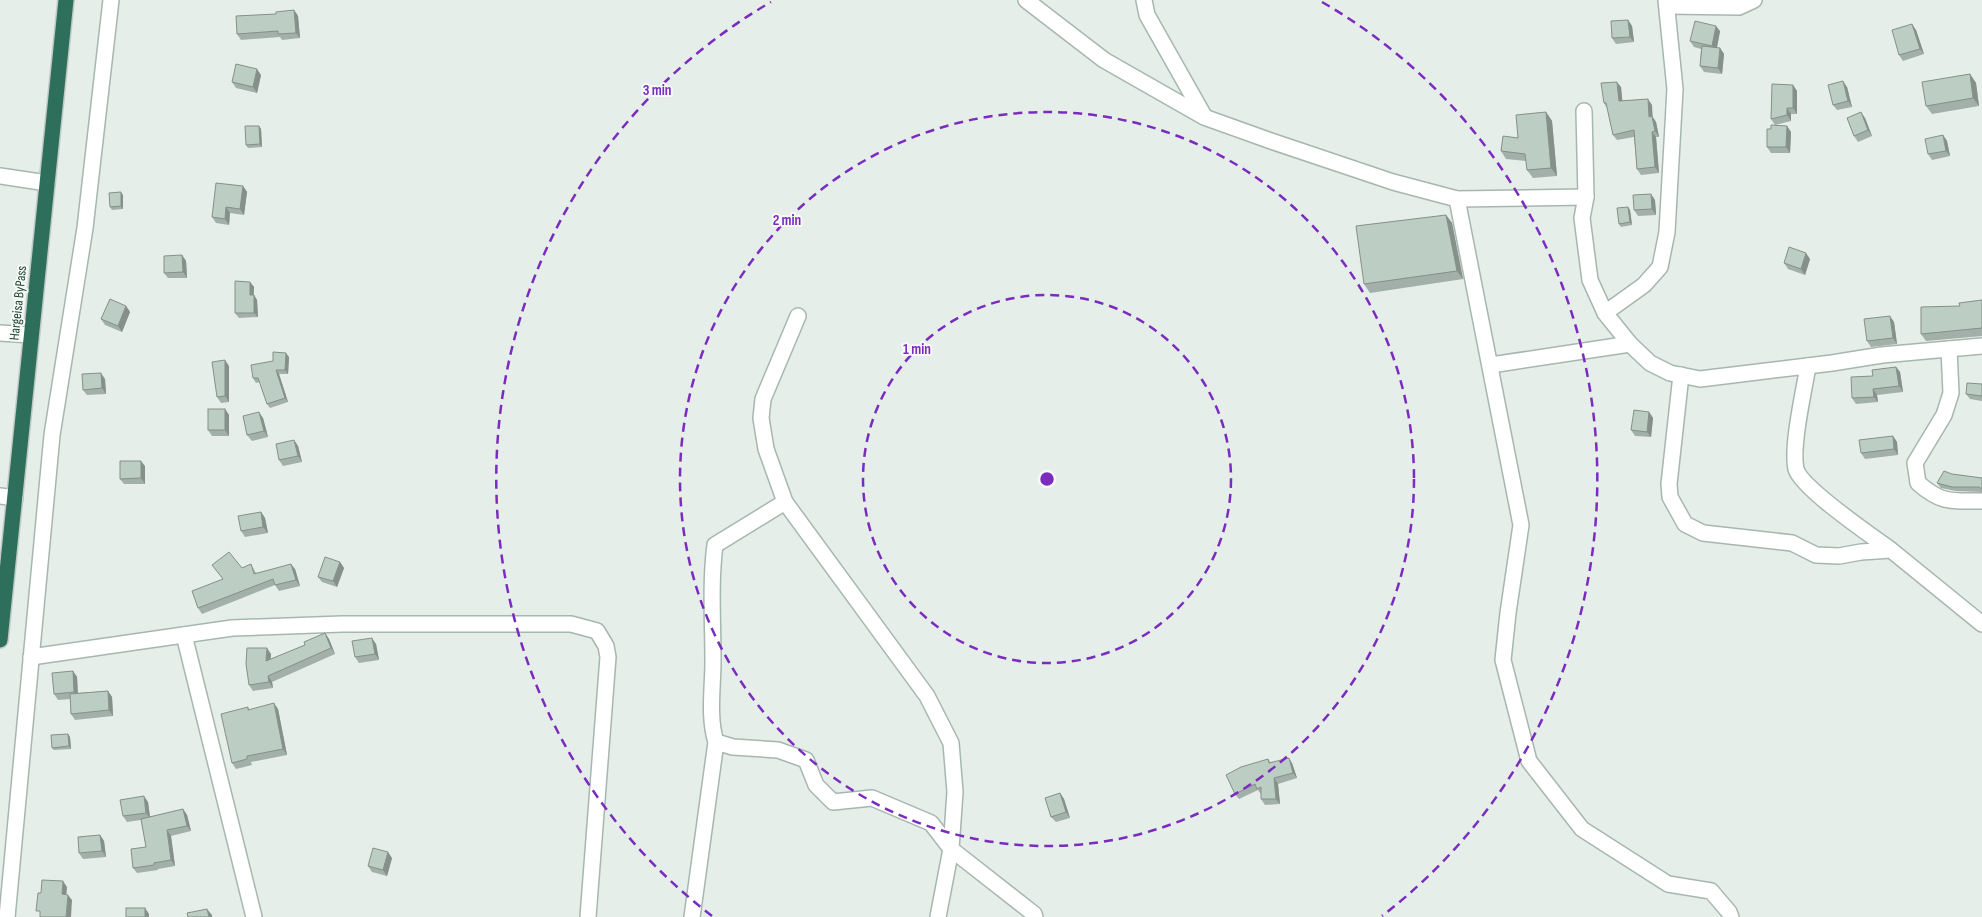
<svg xmlns="http://www.w3.org/2000/svg" width="1982" height="917" font-family="'Sofia Sans Condensed',sans-serif">
<rect width="100%" height="100%" fill="#e5eee9"/>
<g fill="none" stroke-linecap="round" stroke-linejoin="round">
<g stroke="#a7b7b0" stroke-width="18">
<g id="minor">
<polyline points="1026,0 1104,60 1204,117 1271,141 1393,182 1457,199 1586,197"/>
<polyline points="1144,0 1147,15 1204,116"/>
<polyline points="1667,6 1739,7 1754,0"/>
<polyline points="1584,111 1586,197 1582,218 1590,280 1605,313 1630,344 1650,363 1670,373 1700,379 1832,363 1882,355 1982,346"/>
<polyline points="0,176 47,183"/>
<polyline points="1457,199 1521,525 1508,613 1503,660 1529,761 1582,829 1668,884 1711,891 1729,912 1731,917"/>
<polyline points="1605,313 1644,285 1660,267 1667,232 1675,89 1666,0"/>
<polyline points="798,316 763,399 761,418 766,449 785,502 927,696 951,743 955,792 951,849 1034,914 1035,917"/>
<polyline points="0,333 31,335"/>
<path d="M1949,349L1951,393L1944,415L1915,463L1918,483C1942,504 1952,501 1982,501"/>
<polyline points="1491,365 1630,344"/>
<path d="M1808,366C1804,391 1791,446 1796,469C1801,488 1872,536 1891,550"/>
<polyline points="1681,375 1669,484 1670,497 1685,524 1703,533 1792,543 1816,555 1839,556 1861,552 1891,550 1982,624"/>
<polyline points="0,496 15,498"/>
<polyline points="184,635 254,917"/>
<polyline points="31,657 232,628 342,624 571,624 597,631 606,646 608,657 588,917"/>
<polyline points="716,742 733,747 778,750 806,760 816,785 833,802 872,798 931,823 951,849 938,917"/>
<polyline points="7,917 52,435 85,228 111,0"/>
<path d="M692,917L716,742C708,717 713,687 713,661C713,622 710,583 715,545L785,502"/>
</g>
</g>
<g stroke="#c1cac7" stroke-width="18">
<polyline id="highway" points="0,640 66,0"/>
</g>
<use href="#minor" stroke="#fff" stroke-width="15"/>
<use href="#highway" stroke="#2d6f5a" stroke-width="15"/>
</g>
<g fill="#a2b0a9">
<polygon points="294,10 298,16 300,38 282,40 280,37 241,40 237,34 276,14"/>
<polygon points="1628,20 1632,26 1634,42 1616,44 1612,38"/>
<polygon points="1916,30 1924,54 1903,61 1899,55"/>
<polygon points="1720,31 1717,48 1720,48 1724,54 1722,74 1704,72 1700,66 1701,49 1694,47 1690,41"/>
<polygon points="1970,74 1976,83 1979,106 1932,114 1926,106"/>
<polygon points="261,75 257,93 236,88 232,82"/>
<polygon points="1793,85 1797,91 1797,114 1791,114 1791,121 1775,125 1771,119"/>
<polygon points="1621,87 1622,101 1652,105 1652,116 1656,122 1659,137 1656,137 1659,173 1641,175 1637,169 1634,137 1617,140 1613,135 1607,108 1604,103"/>
<polygon points="1847,87 1852,107 1837,110 1833,105"/>
<polygon points="1546,112 1552,121 1557,176 1533,178 1527,170 1526,161 1506,159 1501,151 1518,138"/>
<polygon points="1865,118 1872,136 1858,142 1854,136"/>
<polygon points="259,126 261,129 262,147 248,148 246,145"/>
<polygon points="1787,126 1791,132 1790,153 1771,153 1767,147 1771,129"/>
<polygon points="1943,135 1947,141 1950,156 1932,160 1928,154"/>
<polygon points="243,186 247,192 244,215 230,213 229,225 216,223 212,217"/>
<polygon points="123,195 123,209 112,210 110,207"/>
<polygon points="1655,200 1656,215 1638,216 1634,210"/>
<polygon points="1628,207 1630,210 1632,225 1621,227 1619,224"/>
<polygon points="1446,215 1452,223 1463,279 1370,293 1364,284"/>
<polygon points="182,255 186,261 187,278 168,278 164,273"/>
<polygon points="1810,259 1805,275 1788,269 1784,263"/>
<polygon points="250,282 254,287 254,295 257,300 258,317 239,318 235,313"/>
<polygon points="1982,300 1982,336 1926,341 1921,334 1960,306"/>
<polygon points="126,306 130,312 122,332 105,325 101,319"/>
<polygon points="1894,322 1897,344 1871,347 1867,341"/>
<polygon points="289,357 288,374 279,374 288,402 270,408 267,404 260,382 256,383 253,378 273,361"/>
<polygon points="229,366 229,402 221,403 217,397"/>
<polygon points="1896,367 1900,372 1903,392 1877,395 1878,402 1856,404 1852,398 1873,376"/>
<polygon points="105,379 106,394 87,395 83,390"/>
<polygon points="1982,384 1982,401 1970,399 1966,394"/>
<polygon points="225,409 229,415 229,436 212,436 208,430"/>
<polygon points="1649,412 1653,418 1651,437 1635,436 1631,430"/>
<polygon points="263,418 268,437 252,441 247,435"/>
<polygon points="1893,436 1897,442 1898,455 1865,459 1861,453"/>
<polygon points="294,440 298,446 302,462 283,466 279,460"/>
<polygon points="145,466 145,484 124,484 120,479"/>
<polygon points="1952,474 1982,478 1982,492 1956,491 1941,488 1937,483"/>
<polygon points="261,512 265,518 268,533 245,537 241,531"/>
<polygon points="340,562 344,568 337,587 322,582 318,577"/>
<polygon points="251,564 256,573 295,569 300,586 279,591 275,585 202,614 198,608 223,579 242,568"/>
<polygon points="325,633 329,639 335,654 272,682 273,688 253,691 249,685 271,654 270,660 305,645"/>
<polygon points="376,644 379,660 359,663 355,657"/>
<polygon points="73,671 77,677 78,693 108,691 112,697 113,716 75,720 71,714 70,699 58,700 54,694"/>
<polygon points="248,707 249,710 278,709 287,755 251,762 252,765 236,769 232,763"/>
<polygon points="68,734 70,737 71,749 54,750 52,748"/>
<polygon points="1268,759 1271,763 1292,763 1297,778 1278,784 1280,804 1265,805 1261,799 1261,794 1258,790 1239,799 1235,794"/>
<polygon points="1060,793 1064,799 1070,818 1056,822 1051,817"/>
<polygon points="148,802 150,817 183,809 187,815 191,831 171,836 175,866 158,869 158,870 137,873 133,868 146,847 141,820 127,822 123,816"/>
<polygon points="100,835 104,841 106,857 83,859 79,853"/>
<polygon points="392,858 387,876 372,872 368,866"/>
</g>
<g fill="#849089">
<polygon points="294,10 298,16 300,38 296,33"/>
<polygon points="1628,20 1632,26 1634,42 1630,37"/>
<polygon points="1912,24 1916,30 1924,54 1920,49"/>
<polygon points="1716,26 1720,31 1716,52 1712,46"/>
<polygon points="1720,48 1724,54 1722,74 1718,68"/>
<polygon points="257,69 261,75 257,93 253,87"/>
<polygon points="1970,74 1976,83 1979,106 1973,98"/>
<polygon points="1843,81 1847,87 1852,107 1848,101"/>
<polygon points="1617,82 1621,87 1623,107 1619,101"/>
<polygon points="1793,85 1797,91 1797,114 1793,108"/>
<polygon points="1648,99 1652,105 1653,123 1649,117"/>
<polygon points="1787,108 1791,114 1791,121 1787,115"/>
<polygon points="1546,112 1552,121 1557,176 1551,168"/>
<polygon points="1861,112 1865,118 1872,136 1868,130"/>
<polygon points="1652,116 1656,122 1659,137 1655,131"/>
<polygon points="259,126 261,129 262,147 260,144"/>
<polygon points="1787,126 1791,132 1790,153 1786,147"/>
<polygon points="1652,132 1656,137 1659,173 1655,167"/>
<polygon points="1943,135 1947,141 1950,156 1946,151"/>
<polygon points="243,186 247,192 244,215 240,209"/>
<polygon points="121,192 123,195 123,209 121,206"/>
<polygon points="1651,194 1655,200 1656,215 1652,209"/>
<polygon points="226,207 230,213 229,225 225,219"/>
<polygon points="1628,207 1630,210 1632,225 1630,222"/>
<polygon points="1446,215 1452,223 1463,279 1457,271"/>
<polygon points="1806,253 1810,259 1805,275 1801,269"/>
<polygon points="182,255 186,261 187,278 183,272"/>
<polygon points="250,282 254,287 253,300 250,295"/>
<polygon points="254,295 257,300 258,317 254,313"/>
<polygon points="126,306 130,312 122,332 118,326"/>
<polygon points="1890,316 1894,322 1897,344 1893,338"/>
<polygon points="286,353 289,357 288,374 285,370"/>
<polygon points="225,360 229,366 229,402 225,396"/>
<polygon points="1896,367 1900,372 1903,392 1899,386"/>
<polygon points="276,370 279,374 288,402 285,398"/>
<polygon points="101,373 105,379 106,394 102,388"/>
<polygon points="1873,389 1877,395 1878,402 1874,397"/>
<polygon points="225,409 229,415 229,436 225,430"/>
<polygon points="259,412 263,418 268,437 264,431"/>
<polygon points="1649,412 1653,418 1651,437 1647,432"/>
<polygon points="1893,436 1897,442 1898,455 1894,449"/>
<polygon points="294,440 298,446 302,462 298,456"/>
<polygon points="141,461 145,466 145,484 141,478"/>
<polygon points="261,512 265,518 268,533 263,527"/>
<polygon points="340,562 344,568 337,587 333,581"/>
<polygon points="291,564 295,569 300,586 296,580"/>
<polygon points="325,633 329,639 335,654 331,648"/>
<polygon points="372,638 376,644 379,660 375,654"/>
<polygon points="267,648 271,654 270,667 266,661"/>
<polygon points="73,671 77,677 78,698 74,692"/>
<polygon points="268,676 272,682 273,688 269,682"/>
<polygon points="108,691 112,697 113,716 109,710"/>
<polygon points="274,703 278,709 287,755 283,749"/>
<polygon points="68,734 70,737 71,749 69,746"/>
<polygon points="1289,758 1292,763 1297,778 1293,773"/>
<polygon points="1274,778 1278,784 1280,804 1276,799"/>
<polygon points="1060,793 1064,799 1070,818 1066,812"/>
<polygon points="144,796 148,802 150,818 146,813"/>
<polygon points="183,809 187,815 191,831 187,826"/>
<polygon points="167,830 171,836 175,866 171,860"/>
<polygon points="100,835 104,841 106,857 102,851"/>
<polygon points="388,852 392,858 387,876 383,870"/>
<polygon points="63,881 67,887 66,900 62,894"/>
<polygon points="68,895 72,900 71,917 66,917"/>
<polygon points="145,908 149,914 149,917 145,917"/>
<polygon points="207,909 212,915 212,917 209,917"/>
</g>
<g fill="#bccdc4" stroke="#849089">
<polygon points="294,10 296,33 278,34 278,31 237,34 236,16 276,14 276,12"/>
<polygon points="1628,20 1630,37 1612,38 1611,21"/>
<polygon points="1695,21 1716,26 1712,46 1690,41"/>
<polygon points="1912,24 1920,49 1899,55 1892,30"/>
<polygon points="1702,46 1720,48 1718,68 1700,66"/>
<polygon points="236,64 257,69 253,87 232,82"/>
<polygon points="1970,74 1973,98 1926,106 1922,82"/>
<polygon points="1843,81 1848,101 1833,105 1828,85"/>
<polygon points="1617,82 1619,101 1648,99 1649,117 1652,116 1655,131 1652,132 1655,167 1637,169 1634,130 1613,135 1606,103 1604,103 1601,83"/>
<polygon points="1772,84 1793,85 1793,108 1787,108 1787,115 1771,119"/>
<polygon points="1546,112 1551,168 1527,170 1525,154 1501,151 1503,136 1518,138 1516,115"/>
<polygon points="1861,112 1868,130 1854,136 1847,118"/>
<polygon points="1771,125 1787,126 1786,147 1767,147 1767,129 1771,129"/>
<polygon points="245,126 259,126 260,144 246,145"/>
<polygon points="1943,135 1946,151 1928,154 1925,139"/>
<polygon points="216,183 243,186 240,209 226,207 225,219 212,217"/>
<polygon points="121,192 121,206 110,207 109,193"/>
<polygon points="1651,194 1652,209 1634,210 1633,195"/>
<polygon points="1628,207 1630,222 1619,224 1617,208"/>
<polygon points="1446,215 1457,271 1364,284 1356,226"/>
<polygon points="1789,247 1806,253 1801,269 1784,263"/>
<polygon points="182,255 183,272 164,273 164,256"/>
<polygon points="235,281 250,282 250,295 254,295 254,313 235,313"/>
<polygon points="110,299 126,306 118,326 101,319"/>
<polygon points="1982,300 1982,328 1921,334 1921,307 1960,306 1959,303"/>
<polygon points="1890,316 1893,338 1867,341 1864,319"/>
<polygon points="273,352 286,353 285,370 276,370 285,398 267,404 258,378 253,378 251,365 273,361"/>
<polygon points="225,360 225,396 217,397 212,362"/>
<polygon points="1896,367 1899,386 1873,389 1874,397 1852,398 1851,377 1873,376 1872,370"/>
<polygon points="101,373 102,388 83,390 82,374"/>
<polygon points="1967,383 1982,384 1982,396 1966,394"/>
<rect x="208" y="409" width="17" height="21"/>
<polygon points="1634,410 1649,412 1647,432 1631,430"/>
<polygon points="259,412 264,431 247,435 243,416"/>
<polygon points="1893,436 1894,449 1861,453 1859,440"/>
<polygon points="294,440 298,456 279,460 276,444"/>
<polygon points="120,461 141,461 141,478 120,479"/>
<polygon points="1944,471 1952,474 1982,478 1982,489 1979,487 1952,487 1937,483"/>
<polygon points="261,512 263,527 241,531 238,516"/>
<polygon points="229,552 242,568 251,564 254,574 291,564 296,580 275,585 273,579 198,608 192,591 223,579 212,565"/>
<polygon points="325,557 340,562 333,581 318,577"/>
<polygon points="325,633 331,648 268,676 269,682 249,685 246,664 247,648 267,648 266,661 305,645 304,642"/>
<polygon points="372,638 375,654 355,657 352,641"/>
<polygon points="73,671 74,692 54,694 52,673"/>
<polygon points="108,691 109,710 71,714 70,694"/>
<polygon points="274,703 283,749 247,756 247,759 232,763 221,714 248,707 248,710"/>
<polygon points="68,734 69,746 52,748 51,735"/>
<polygon points="1289,758 1293,773 1274,778 1276,799 1261,799 1261,787 1257,789 1255,784 1235,794 1226,775 1241,767 1268,759 1269,763"/>
<polygon points="1060,793 1066,812 1051,817 1045,798"/>
<polygon points="144,796 146,813 123,816 120,800"/>
<polygon points="183,809 187,826 167,830 171,860 154,863 154,865 133,868 131,849 146,847 141,819"/>
<polygon points="100,835 102,851 79,853 78,837"/>
<polygon points="373,848 388,852 383,870 368,866"/>
<polygon points="42,880 63,881 62,894 68,895 66,917 40,917 40,911 36,911 38,893 41,893"/>
<rect x="126" y="908" width="19" height="9"/>
<polygon points="207,909 209,917 188,917 187,913"/>
</g>
<g fill="none" stroke="#7b2cbf" stroke-width="2.5" stroke-dasharray="9 6">
<circle cx="1047" cy="479" r="184"/>
<circle cx="1047" cy="479" r="367"/>
<path d="M712 916A551 551 0 0 1 771 2M1322 2A551 551 0 0 1 1382 916"/>
</g>
<g text-anchor="middle" dominant-baseline="central" stroke-width="4" stroke-linejoin="round" paint-order="stroke">
<g font-size="14" fill="#224236" stroke="#f6faf7">
<text transform="translate(18 303) rotate(-84)">Hargeisa ByPass</text>
</g>
</g>
<circle cx="1047" cy="479" r="8" fill="#7b2cbf" stroke="#f6faf7" stroke-width="2.5"/>
<g font-size="15" text-anchor="middle" font-weight="bold" fill="#7b2cbf" stroke="#f6faf7" stroke-width="4" stroke-linejoin="round" paint-order="stroke">
<text x="657" y="95">3 min</text>
<text x="787" y="225">2 min</text>
<text x="917" y="354">1 min</text>
</g>
</svg>
